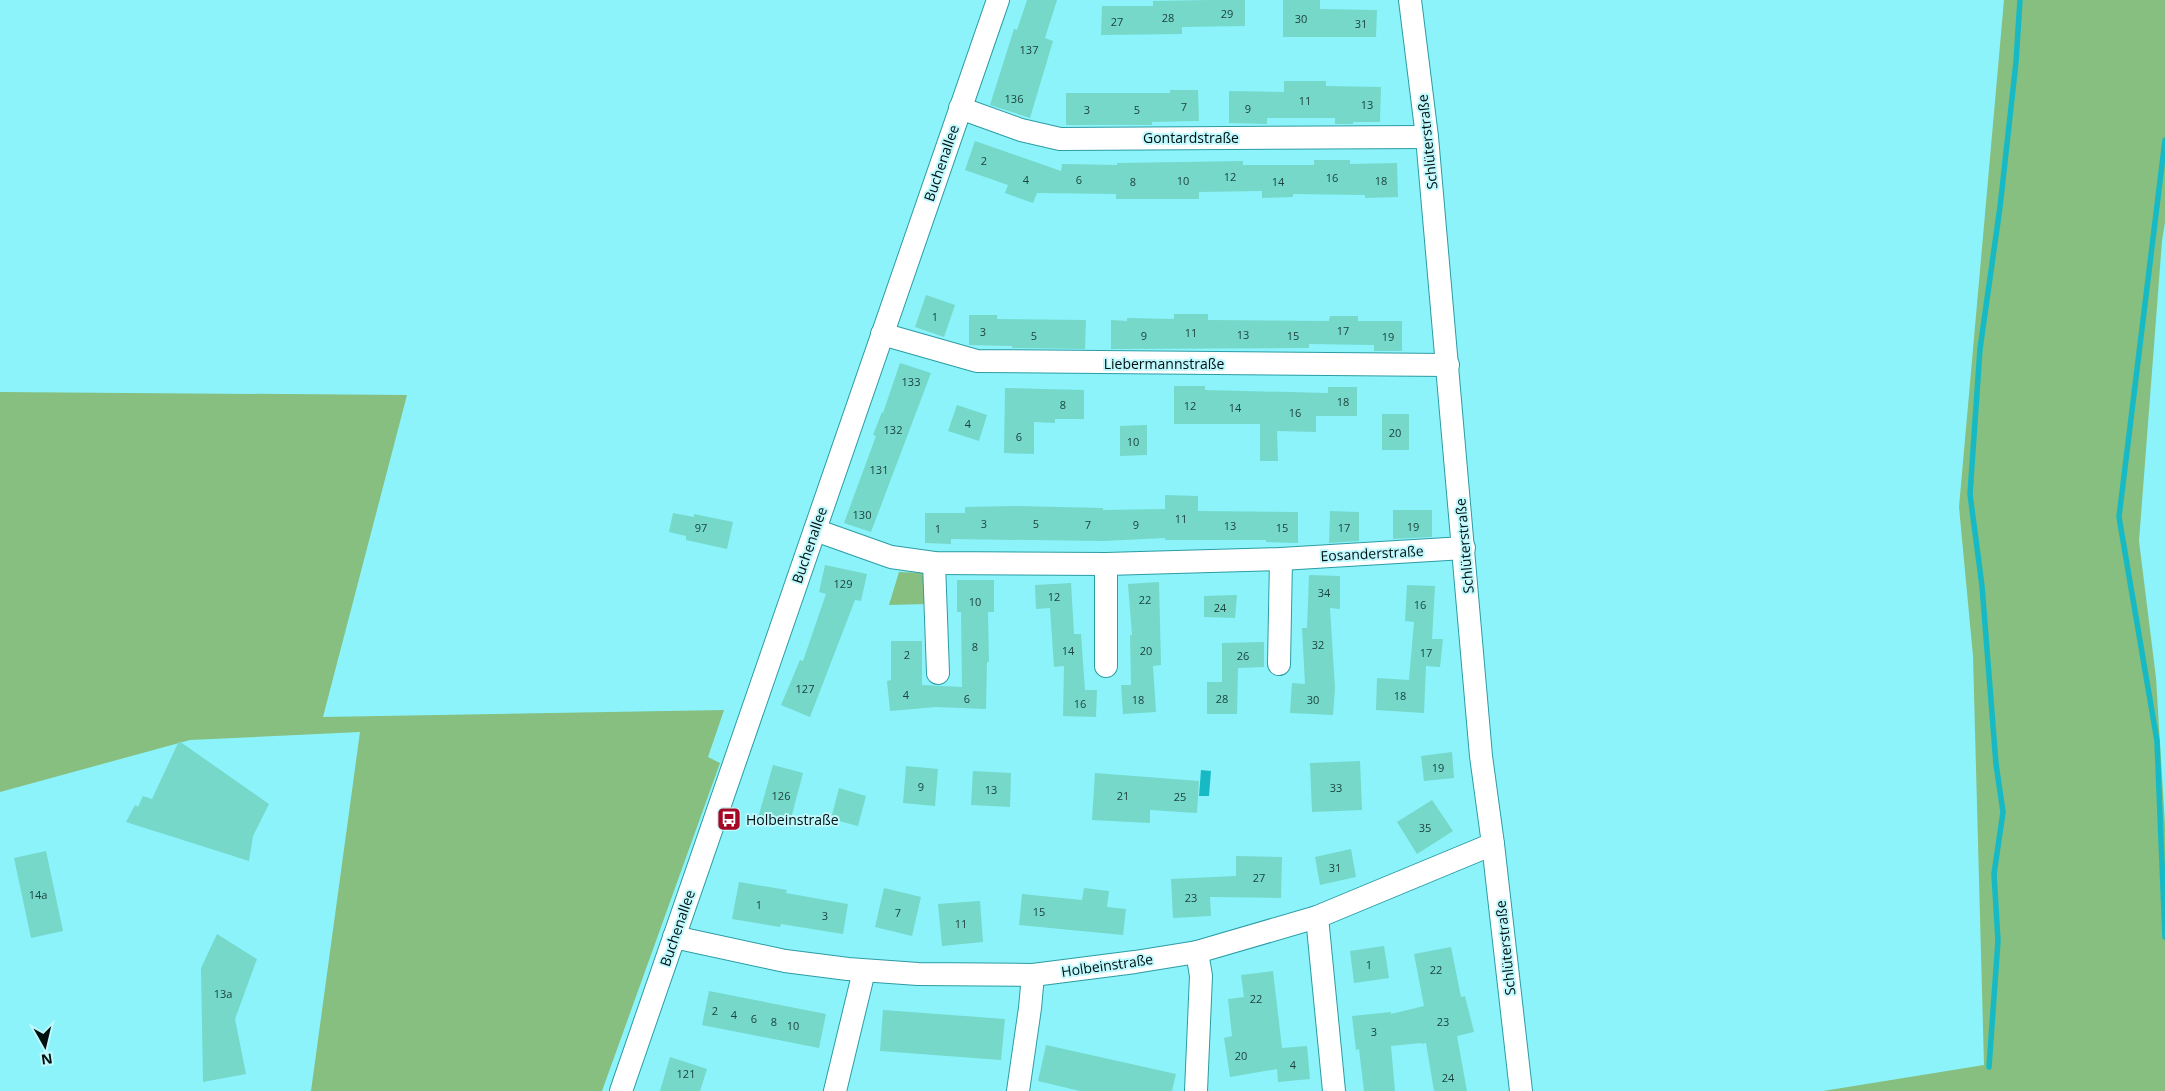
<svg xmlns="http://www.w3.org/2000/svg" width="2165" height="1091" font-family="'Open Sans',sans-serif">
<rect width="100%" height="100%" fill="#8cf3fb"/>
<g fill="#86bf7f">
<polygon points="2004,0 2165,0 2165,222 2162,241 2139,541 2156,678 2165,825 2165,1091 1823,1091 1984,1065 1973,656 1959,507"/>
<polygon points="0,392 407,395 323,717 724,710 708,757 720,763 602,1091 311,1091 360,732 190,740 0,792"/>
<polygon points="899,572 926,573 926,604 889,605"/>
</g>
<polygon fill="#17bac4" points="1201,770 1211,771 1209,796 1199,796"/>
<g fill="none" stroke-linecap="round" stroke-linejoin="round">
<g stroke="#17bac4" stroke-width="5.5">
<polyline points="2165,140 2119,517 2157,741 2165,937"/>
<polyline points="1989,1067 1998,941 1994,874 2003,812 1996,764 1982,586 1970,494 1980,349 2000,207 2016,62 2020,0"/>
</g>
</g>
<g fill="#75d8c8">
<polygon points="1027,0 1057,0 1045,38 1053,41 1030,118 990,105 1014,29 1017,30"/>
<polygon points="1210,0 1245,0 1245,26 1182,27 1182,34 1101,35 1102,6 1153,6 1153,1"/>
<polygon points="1283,0 1320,0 1320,9 1377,10 1376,37 1283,37"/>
<polygon points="1284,81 1326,81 1326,86 1381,87 1380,122 1353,122 1353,124 1335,124 1335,118 1267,118 1267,124 1229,123 1229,91 1284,92"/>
<polygon points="1170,90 1198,90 1199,121 1152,122 1152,125 1066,125 1066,93 1170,93"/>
<polygon points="975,141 1061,171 1062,164 1117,165 1117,163 1243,161 1243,165 1314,165 1314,160 1350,160 1350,164 1397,163 1398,197 1365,198 1365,195 1293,194 1293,197 1262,198 1262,191 1199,192 1199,199 1116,199 1116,194 1037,193 1033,203 1005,193 1008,185 965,170"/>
<polygon points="926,295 955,305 944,337 915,327"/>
<polygon points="1174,314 1208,314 1208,320 1329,321 1330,316 1358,316 1358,321 1402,321 1402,351 1374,351 1374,345 1309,344 1309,348 1111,349 1111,320 1127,321 1127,318 1174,319"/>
<polygon points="969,315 997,315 997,319 1086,320 1085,349 1012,348 1012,346 969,345"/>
<polygon points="900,363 931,373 871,532 844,523 876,436 873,435 882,412 883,413"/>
<polygon points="1174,386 1205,386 1205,390 1328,393 1328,387 1357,387 1357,416 1316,416 1316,432 1277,431 1278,461 1260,461 1260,424 1174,424"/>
<polygon points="1005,388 1084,390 1084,419 1055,419 1055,423 1034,422 1034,454 1004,453"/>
<polygon points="957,405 987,415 979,441 948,431"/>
<rect x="1382" y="414" width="27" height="36"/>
<polygon points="1147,425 1147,455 1120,456 1120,426"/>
<polygon points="1165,495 1198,496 1198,511 1298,512 1298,543 1266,542 1266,540 1165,540 1165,538 1103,541 951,539 951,544 925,543 925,513 965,513 965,507 1016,506 1103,508 1103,510 1165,509"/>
<polygon points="1393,510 1432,510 1432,537 1393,539"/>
<polygon points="1330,511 1359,512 1359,541 1329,543"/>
<polygon points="673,513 694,517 694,514 733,522 727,549 686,540 686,536 669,532"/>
<polygon points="825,565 867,574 861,601 855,600 810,717 781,705 800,660 803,661 826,594 819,592"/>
<polygon points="1309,575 1340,576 1340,609 1330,608 1335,688 1333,715 1290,713 1292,683 1305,684 1302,628 1307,628"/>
<polygon points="957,580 994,580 994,612 988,612 989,662 987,662 986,709 936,707 890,711 887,681 891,680 891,641 922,641 922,685 962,687 961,612 957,612"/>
<polygon points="1159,582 1161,665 1153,666 1156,712 1123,714 1121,685 1131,685 1130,635 1132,635 1128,584"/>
<polygon points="1071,583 1074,634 1081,634 1085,690 1097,690 1096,717 1063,716 1064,666 1054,667 1050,608 1036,609 1035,585"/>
<polygon points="1407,585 1435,586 1432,639 1443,639 1440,667 1426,666 1424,713 1376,710 1377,678 1409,680 1414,622 1405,621"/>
<polygon points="1237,595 1235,618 1204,617 1204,596"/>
<polygon points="1264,642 1264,667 1238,668 1237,714 1207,714 1207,682 1222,682 1222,643"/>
<polygon points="179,741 269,804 253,836 249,861 126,822 135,805 138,807 143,796 152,799"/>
<polygon points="1452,752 1454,778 1424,781 1421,756"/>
<polygon points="1360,761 1362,810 1312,812 1310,763"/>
<polygon points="773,765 803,773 789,826 758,818"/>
<polygon points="906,766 938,769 935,806 903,803"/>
<polygon points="973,771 1011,773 1010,807 971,805"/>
<polygon points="1095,773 1199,781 1197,813 1150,810 1150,823 1092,820"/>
<polygon points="839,788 866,796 858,826 831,819"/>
<polygon points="1432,800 1453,831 1417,854 1397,822"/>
<polygon points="1351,849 1356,877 1320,885 1315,857"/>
<polygon points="46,851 63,931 31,938 14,858"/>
<polygon points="1236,856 1282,857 1281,898 1210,897 1211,916 1173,918 1171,879 1236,876"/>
<polygon points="739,882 787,890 786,893 848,904 843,934 781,924 780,927 732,919"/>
<polygon points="884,888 921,897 912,936 875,927"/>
<polygon points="1084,888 1109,891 1107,907 1126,909 1123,935 1019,925 1022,894 1082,900"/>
<polygon points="980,901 983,942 942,946 938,904"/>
<polygon points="217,934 257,959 235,1019 246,1074 203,1082 201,968"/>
<polygon points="1384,946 1389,978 1354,983 1350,951"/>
<polygon points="1451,947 1461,997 1465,996 1474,1032 1457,1036 1467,1091 1434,1091 1426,1043 1422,1044 1421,1043 1391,1046 1395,1091 1364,1091 1359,1049 1356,1050 1352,1016 1391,1012 1391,1014 1424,1006 1414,954"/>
<polygon points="1273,971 1282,1048 1307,1046 1310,1079 1278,1082 1277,1069 1230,1077 1224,1038 1232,1036 1228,999 1244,997 1241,975"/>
<polygon points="709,991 826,1014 819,1048 702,1025"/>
<polygon points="883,1010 1005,1019 1001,1060 880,1051"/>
<polygon points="1046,1045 1176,1074 1172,1091 1080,1091 1038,1081"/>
<polygon points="670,1057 707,1069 700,1091 660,1091"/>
</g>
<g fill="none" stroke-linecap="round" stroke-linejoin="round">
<g stroke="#2c9ca4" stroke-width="24">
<g id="street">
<polyline points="1410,0 1427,137 1481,756 1493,844 1521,1091"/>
<polyline points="960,108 1021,130 1060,139 1427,137"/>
<polyline points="882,334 977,361 1448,365"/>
<polyline points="815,530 891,557 934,563 1106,564 1281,559 1464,548"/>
<polyline points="934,563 938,673"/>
<polyline points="1106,564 1106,666"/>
<polyline points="1279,664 1281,559"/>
<polyline points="1317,917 1334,1091"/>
<polyline points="674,937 785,961 848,969 918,974 1033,975 1135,962 1197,952 1317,917 1493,844"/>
<polyline points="621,1091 998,0"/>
<polyline points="835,1091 864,971"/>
<polyline points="1018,1091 1030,1008 1033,975"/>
<polyline points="1196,1091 1201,976 1197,952"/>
</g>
</g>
<use href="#street" stroke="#fff" stroke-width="22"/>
</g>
<defs>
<g id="bus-square" transform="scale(1.25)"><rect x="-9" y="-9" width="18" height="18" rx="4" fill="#a40824" stroke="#c0f9fd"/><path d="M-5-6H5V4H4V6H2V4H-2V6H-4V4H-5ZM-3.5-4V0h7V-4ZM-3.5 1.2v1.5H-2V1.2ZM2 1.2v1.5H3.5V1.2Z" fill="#fff"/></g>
</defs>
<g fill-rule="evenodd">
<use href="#bus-square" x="729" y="819"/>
</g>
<g text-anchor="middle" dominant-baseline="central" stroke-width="4" stroke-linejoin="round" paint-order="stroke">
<g font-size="11" fill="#1d423f">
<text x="1227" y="13">29</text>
<text x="1168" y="17">28</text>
<text x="1301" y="18">30</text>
<text x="1117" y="21">27</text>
<text x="1361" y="23">31</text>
<text x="1029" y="49">137</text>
<text x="1014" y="98">136</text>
<text x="1305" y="100">11</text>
<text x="1367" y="104">13</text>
<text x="1184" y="106">7</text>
<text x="1248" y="108">9</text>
<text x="1087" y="109">3</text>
<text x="1137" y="109">5</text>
<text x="984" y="160">2</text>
<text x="1230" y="176">12</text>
<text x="1332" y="177">16</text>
<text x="1026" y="179">4</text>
<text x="1079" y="179">6</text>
<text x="1183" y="180">10</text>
<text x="1381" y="180">18</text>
<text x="1133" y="181">8</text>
<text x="1278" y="181">14</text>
<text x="935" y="316">1</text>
<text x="1343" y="330">17</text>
<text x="983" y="331">3</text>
<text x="1191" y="332">11</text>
<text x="1243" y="334">13</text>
<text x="1034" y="335">5</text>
<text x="1144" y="335">9</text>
<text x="1293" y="335">15</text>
<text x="1388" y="336">19</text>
<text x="911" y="381">133</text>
<text x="1343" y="401">18</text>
<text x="1063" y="404">8</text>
<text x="1190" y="405">12</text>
<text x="1235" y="407">14</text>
<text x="1295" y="412">16</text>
<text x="968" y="423">4</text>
<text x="893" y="429">132</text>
<text x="1395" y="432">20</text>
<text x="1019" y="436">6</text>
<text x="1133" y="441">10</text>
<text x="879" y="469">131</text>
<text x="862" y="514">130</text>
<text x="1181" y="518">11</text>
<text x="984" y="523">3</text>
<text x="1036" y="523">5</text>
<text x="1088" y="524">7</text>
<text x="1136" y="524">9</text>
<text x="1230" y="525">13</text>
<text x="1413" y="526">19</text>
<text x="701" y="527">97</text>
<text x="1282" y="527">15</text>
<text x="1344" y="527">17</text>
<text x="938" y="528">1</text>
<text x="843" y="583">129</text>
<text x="1324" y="592">34</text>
<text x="1054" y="596">12</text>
<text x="1145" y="599">22</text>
<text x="975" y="601">10</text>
<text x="1420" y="604">16</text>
<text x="1220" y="607">24</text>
<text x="1318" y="644">32</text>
<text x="975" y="646">8</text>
<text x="1068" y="650">14</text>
<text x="1146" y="650">20</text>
<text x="1426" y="652">17</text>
<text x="907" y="654">2</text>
<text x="1243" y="655">26</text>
<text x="805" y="688">127</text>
<text x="906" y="694">4</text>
<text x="1400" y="695">18</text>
<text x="967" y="698">6</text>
<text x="1222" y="698">28</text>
<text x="1138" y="699">18</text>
<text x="1313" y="699">30</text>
<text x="1080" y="703">16</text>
<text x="1438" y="767">19</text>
<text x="921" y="786">9</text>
<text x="1336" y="787">33</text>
<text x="991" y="789">13</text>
<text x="781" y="795">126</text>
<text x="1123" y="795">21</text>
<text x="1180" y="796">25</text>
<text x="1425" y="827">35</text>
<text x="1335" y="867">31</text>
<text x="1259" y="877">27</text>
<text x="38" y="894">14a</text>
<text x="1191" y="897">23</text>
<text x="759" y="904">1</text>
<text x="1039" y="911">15</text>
<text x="898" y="912">7</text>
<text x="825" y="915">3</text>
<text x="961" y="923">11</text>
<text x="1369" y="964">1</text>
<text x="1436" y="969">22</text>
<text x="223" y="993">13a</text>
<text x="1256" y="998">22</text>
<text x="715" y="1010">2</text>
<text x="734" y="1014">4</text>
<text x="754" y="1018">6</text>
<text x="774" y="1021">8</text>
<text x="1443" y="1021">23</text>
<text x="793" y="1025">10</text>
<text x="1374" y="1031">3</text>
<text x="1241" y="1055">20</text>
<text x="1293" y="1064">4</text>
<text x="686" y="1073">121</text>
<text x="1448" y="1077">24</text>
</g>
<g font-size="14" fill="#001011" stroke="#c0f9fd">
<text x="1191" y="137">Gontardstraße</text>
<text transform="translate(1427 142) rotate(-96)">Schlüterstraße</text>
<text transform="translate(941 163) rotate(-71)">Buchenallee</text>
<text x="1164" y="363">Liebermannstraße</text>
<text transform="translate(809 545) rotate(-71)">Buchenallee</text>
<text transform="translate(1464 546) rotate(-95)">Schlüterstraße</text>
<text transform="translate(1372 553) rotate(-3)">Eosanderstraße</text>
<text transform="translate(677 928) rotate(-71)">Buchenallee</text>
<text transform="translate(1505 948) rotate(-96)">Schlüterstraße</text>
<text transform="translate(1107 965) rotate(-8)">Holbeinstraße</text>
</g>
<g font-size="14" fill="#001011" stroke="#c0f9fd" text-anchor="start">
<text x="746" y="819">Holbeinstraße</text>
</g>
</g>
<g transform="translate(45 1046) rotate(172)" stroke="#c0f9fd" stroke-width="4" paint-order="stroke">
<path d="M0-4L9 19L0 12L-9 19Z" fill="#001011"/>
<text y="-8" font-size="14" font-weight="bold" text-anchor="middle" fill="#001011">N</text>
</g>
</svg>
